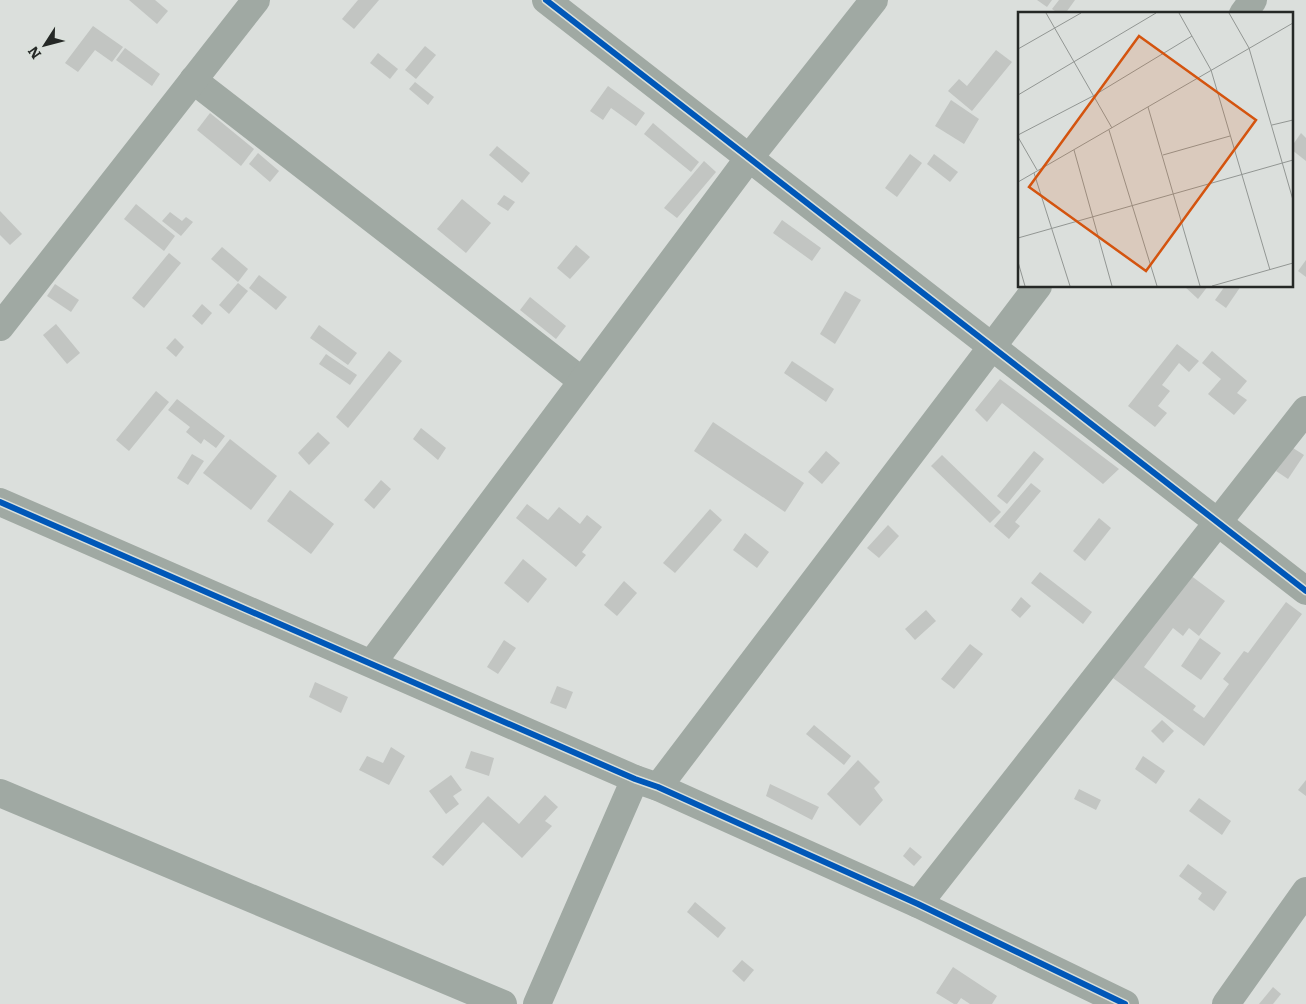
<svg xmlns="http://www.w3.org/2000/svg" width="1306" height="1004" font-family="Literata,serif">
<rect width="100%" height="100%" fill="#dbdfdc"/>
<g fill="#c2c5c2">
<polygon points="129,0 155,0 168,11 157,24"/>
<polygon points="358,0 379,0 354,29 342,19"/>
<polygon points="1037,0 1052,0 1047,7"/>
<polygon points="1059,0 1075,0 1065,14 1059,14 1052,9"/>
<polygon points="93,26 123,47 112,62 95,50 78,72 65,63"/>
<polygon points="425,46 436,55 416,79 405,70"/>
<polygon points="125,48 160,74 152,86 116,60"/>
<polygon points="996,50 1012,62 972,111 948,91 959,79 967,86"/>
<polygon points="378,53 398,69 390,79 370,63"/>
<polygon points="415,82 434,97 428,105 409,89"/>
<polygon points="608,86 645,113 636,126 611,108 603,120 590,111"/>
<polygon points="951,100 979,119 964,144 935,126"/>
<polygon points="210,113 254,149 241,166 197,130"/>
<polygon points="653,123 699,162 691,172 644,134"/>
<polygon points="1301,133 1306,138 1306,161 1292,150 1292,146"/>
<polygon points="497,146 530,173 522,183 489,155"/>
<polygon points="258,153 279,171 270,182 249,164"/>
<polygon points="910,154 922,163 897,197 885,188"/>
<polygon points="934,154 958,172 950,182 927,164"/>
<polygon points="704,161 716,172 677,218 664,208"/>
<polygon points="504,195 515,202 508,211 497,204"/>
<polygon points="462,199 491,223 466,253 437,229"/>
<polygon points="136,204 175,236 164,251 124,219"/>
<polygon points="0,211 22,234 10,245 0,235"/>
<polygon points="170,212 182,221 186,217 193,222 181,236 162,221"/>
<polygon points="782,220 821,248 812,261 773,233"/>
<polygon points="576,245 590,257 570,279 557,268"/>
<polygon points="222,247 248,269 238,282 211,259"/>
<polygon points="169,253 181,263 144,308 132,298"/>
<polygon points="1306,260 1306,277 1298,271"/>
<polygon points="259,275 287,297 276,310 249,288"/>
<polygon points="238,283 248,291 229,314 219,305"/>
<polygon points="55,284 79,300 71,312 47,296"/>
<polygon points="1184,286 1208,286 1198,299"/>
<polygon points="1225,286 1241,286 1226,308 1215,300"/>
<polygon points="845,291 861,300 835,344 820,334"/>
<polygon points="530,297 566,326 556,339 520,310"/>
<polygon points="202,304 212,313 202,325 192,316"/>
<polygon points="56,324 80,353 67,364 43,335"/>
<polygon points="319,325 357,353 348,365 310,338"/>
<polygon points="175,338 184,347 176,357 166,348"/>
<polygon points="1177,344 1199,361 1189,372 1179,363 1162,385 1170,391 1158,406 1167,413 1155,427 1128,406"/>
<polygon points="389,351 402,361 348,428 336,417"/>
<polygon points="1212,351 1247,381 1237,393 1247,400 1234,415 1208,394 1221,379 1202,363"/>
<polygon points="326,354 357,375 350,385 319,364"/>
<polygon points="792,361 834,389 826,402 784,373"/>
<polygon points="1000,379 1119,469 1103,484 1002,403 987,422 975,410"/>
<polygon points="156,391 169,402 129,451 116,440"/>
<polygon points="177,399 225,436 216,448 204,439 201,444 186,432 190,427 168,410"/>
<polygon points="713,422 804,483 785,512 694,451"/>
<polygon points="421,428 446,448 438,460 413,439"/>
<polygon points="318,432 330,443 309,465 298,453"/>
<polygon points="230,439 277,476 251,510 203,473"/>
<polygon points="1293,448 1304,455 1288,479 1276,471"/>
<polygon points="826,451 840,463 822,484 808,472"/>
<polygon points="1034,451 1044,459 1007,504 997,496"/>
<polygon points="192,454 204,461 188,485 177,478"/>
<polygon points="942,455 1001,512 990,523 931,466"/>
<polygon points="381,480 391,489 374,509 364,500"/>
<polygon points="1031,483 1041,491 1015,522 1020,526 1009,539 994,526"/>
<polygon points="290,490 334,524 311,554 267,521"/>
<polygon points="527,504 548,520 559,507 580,524 587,515 602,527 582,552 586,555 576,567 516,518"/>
<polygon points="710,509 722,520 675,573 663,563"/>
<polygon points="1099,518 1111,528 1085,561 1073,551"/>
<polygon points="888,525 899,536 879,558 867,548"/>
<polygon points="745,533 769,552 757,568 733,550"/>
<polygon points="523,559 547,579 528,603 504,583"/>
<polygon points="1040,572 1092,612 1083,624 1031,583"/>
<polygon points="1190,575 1225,601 1199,636 1189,628 1183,636 1173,628 1144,667 1196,706 1193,710 1204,718 1229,684 1223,679 1244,651 1248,653 1286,602 1302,614 1204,746 1113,678"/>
<polygon points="624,581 637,593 617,616 604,605"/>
<polygon points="1021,597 1031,606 1020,618 1011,610"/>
<polygon points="926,610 936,621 915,640 905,629"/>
<polygon points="1200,638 1221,653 1201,680 1181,666"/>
<polygon points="504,640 516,648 498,674 487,667"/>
<polygon points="970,644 983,654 954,689 941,679"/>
<polygon points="315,682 348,697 341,713 309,697"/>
<polygon points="557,686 573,692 566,709 550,703"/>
<polygon points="1162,720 1174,731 1163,743 1151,731"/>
<polygon points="814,725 851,756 844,765 806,734"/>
<polygon points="391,747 405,756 389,785 359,770 367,756 383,763"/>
<polygon points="471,751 494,758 489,776 465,768"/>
<polygon points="1143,756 1165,771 1156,784 1135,769"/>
<polygon points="858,760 880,782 874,788 883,800 860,826 827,794"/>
<polygon points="451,775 462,790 453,796 459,804 446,814 429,791"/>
<polygon points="1306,780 1306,796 1298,790"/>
<polygon points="770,784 819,807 812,820 766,796"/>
<polygon points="1079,789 1101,800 1096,810 1074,799"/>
<polygon points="545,795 558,807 545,821 552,826 522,858 483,822 443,866 432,857 488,796 519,824"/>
<polygon points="1199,798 1231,821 1222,835 1189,811"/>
<polygon points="910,847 922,857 914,866 903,856"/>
<polygon points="1188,864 1227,892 1214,911 1198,899 1202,893 1179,876"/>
<polygon points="695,902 726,928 718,938 687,912"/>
<polygon points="742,960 754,970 744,982 732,971"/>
<polygon points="953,967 997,996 992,1004 970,1004 961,998 957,1004 954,1004 936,993"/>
<polygon points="1273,987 1281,994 1273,1004 1259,1004"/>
</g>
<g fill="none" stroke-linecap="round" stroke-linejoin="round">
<g stroke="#a0a9a3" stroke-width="28">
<polyline points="546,0 1306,591"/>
<polyline points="1243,14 1253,0"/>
<polyline points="193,80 582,381"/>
<polyline points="0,327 256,0"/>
<polyline points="0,502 635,779 658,787 918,904 1125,1004"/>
<polyline points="372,663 749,158 874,0"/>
<polyline points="658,787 1038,286"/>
<polyline points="0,793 503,1004"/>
<polyline points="918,904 1306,410"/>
<polyline points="537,1004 635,779"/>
<polyline points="1226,1004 1306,891"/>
</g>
<g stroke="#dae0db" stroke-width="9">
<g id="cycleway">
<polyline points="546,0 1306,591"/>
<polyline points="0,502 635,779 658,787 918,904 1125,1004"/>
</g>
</g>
<use href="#cycleway" stroke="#0057b8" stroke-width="6"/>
</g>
<g transform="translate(1018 12)">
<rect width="275" height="275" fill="#dbdfdc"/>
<path fill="none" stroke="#929693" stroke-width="1" d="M28,1L94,116M161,1L193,58L252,258M211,1L231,36L275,188M0,37L63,1M0,83L138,1M130,95L182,274M254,113L275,108M91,118L139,274M0,123L75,84L174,24M0,125L19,158M56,138L94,274M145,143L212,124M16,161L52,274M0,170L275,11M0,226L275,148M0,250L7,274M194,274L275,251"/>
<path fill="#d4540f" fill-opacity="0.15" stroke="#d4540f" stroke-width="2.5" d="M121,24L238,108L128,259L11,175Z"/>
<rect width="275" height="275" fill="none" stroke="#252826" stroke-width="2.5"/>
</g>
<g transform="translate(45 45) rotate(234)" stroke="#dae0db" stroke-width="4" paint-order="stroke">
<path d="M0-4L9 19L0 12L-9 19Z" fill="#252826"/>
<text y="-8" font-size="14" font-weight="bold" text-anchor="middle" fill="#252826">N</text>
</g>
</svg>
